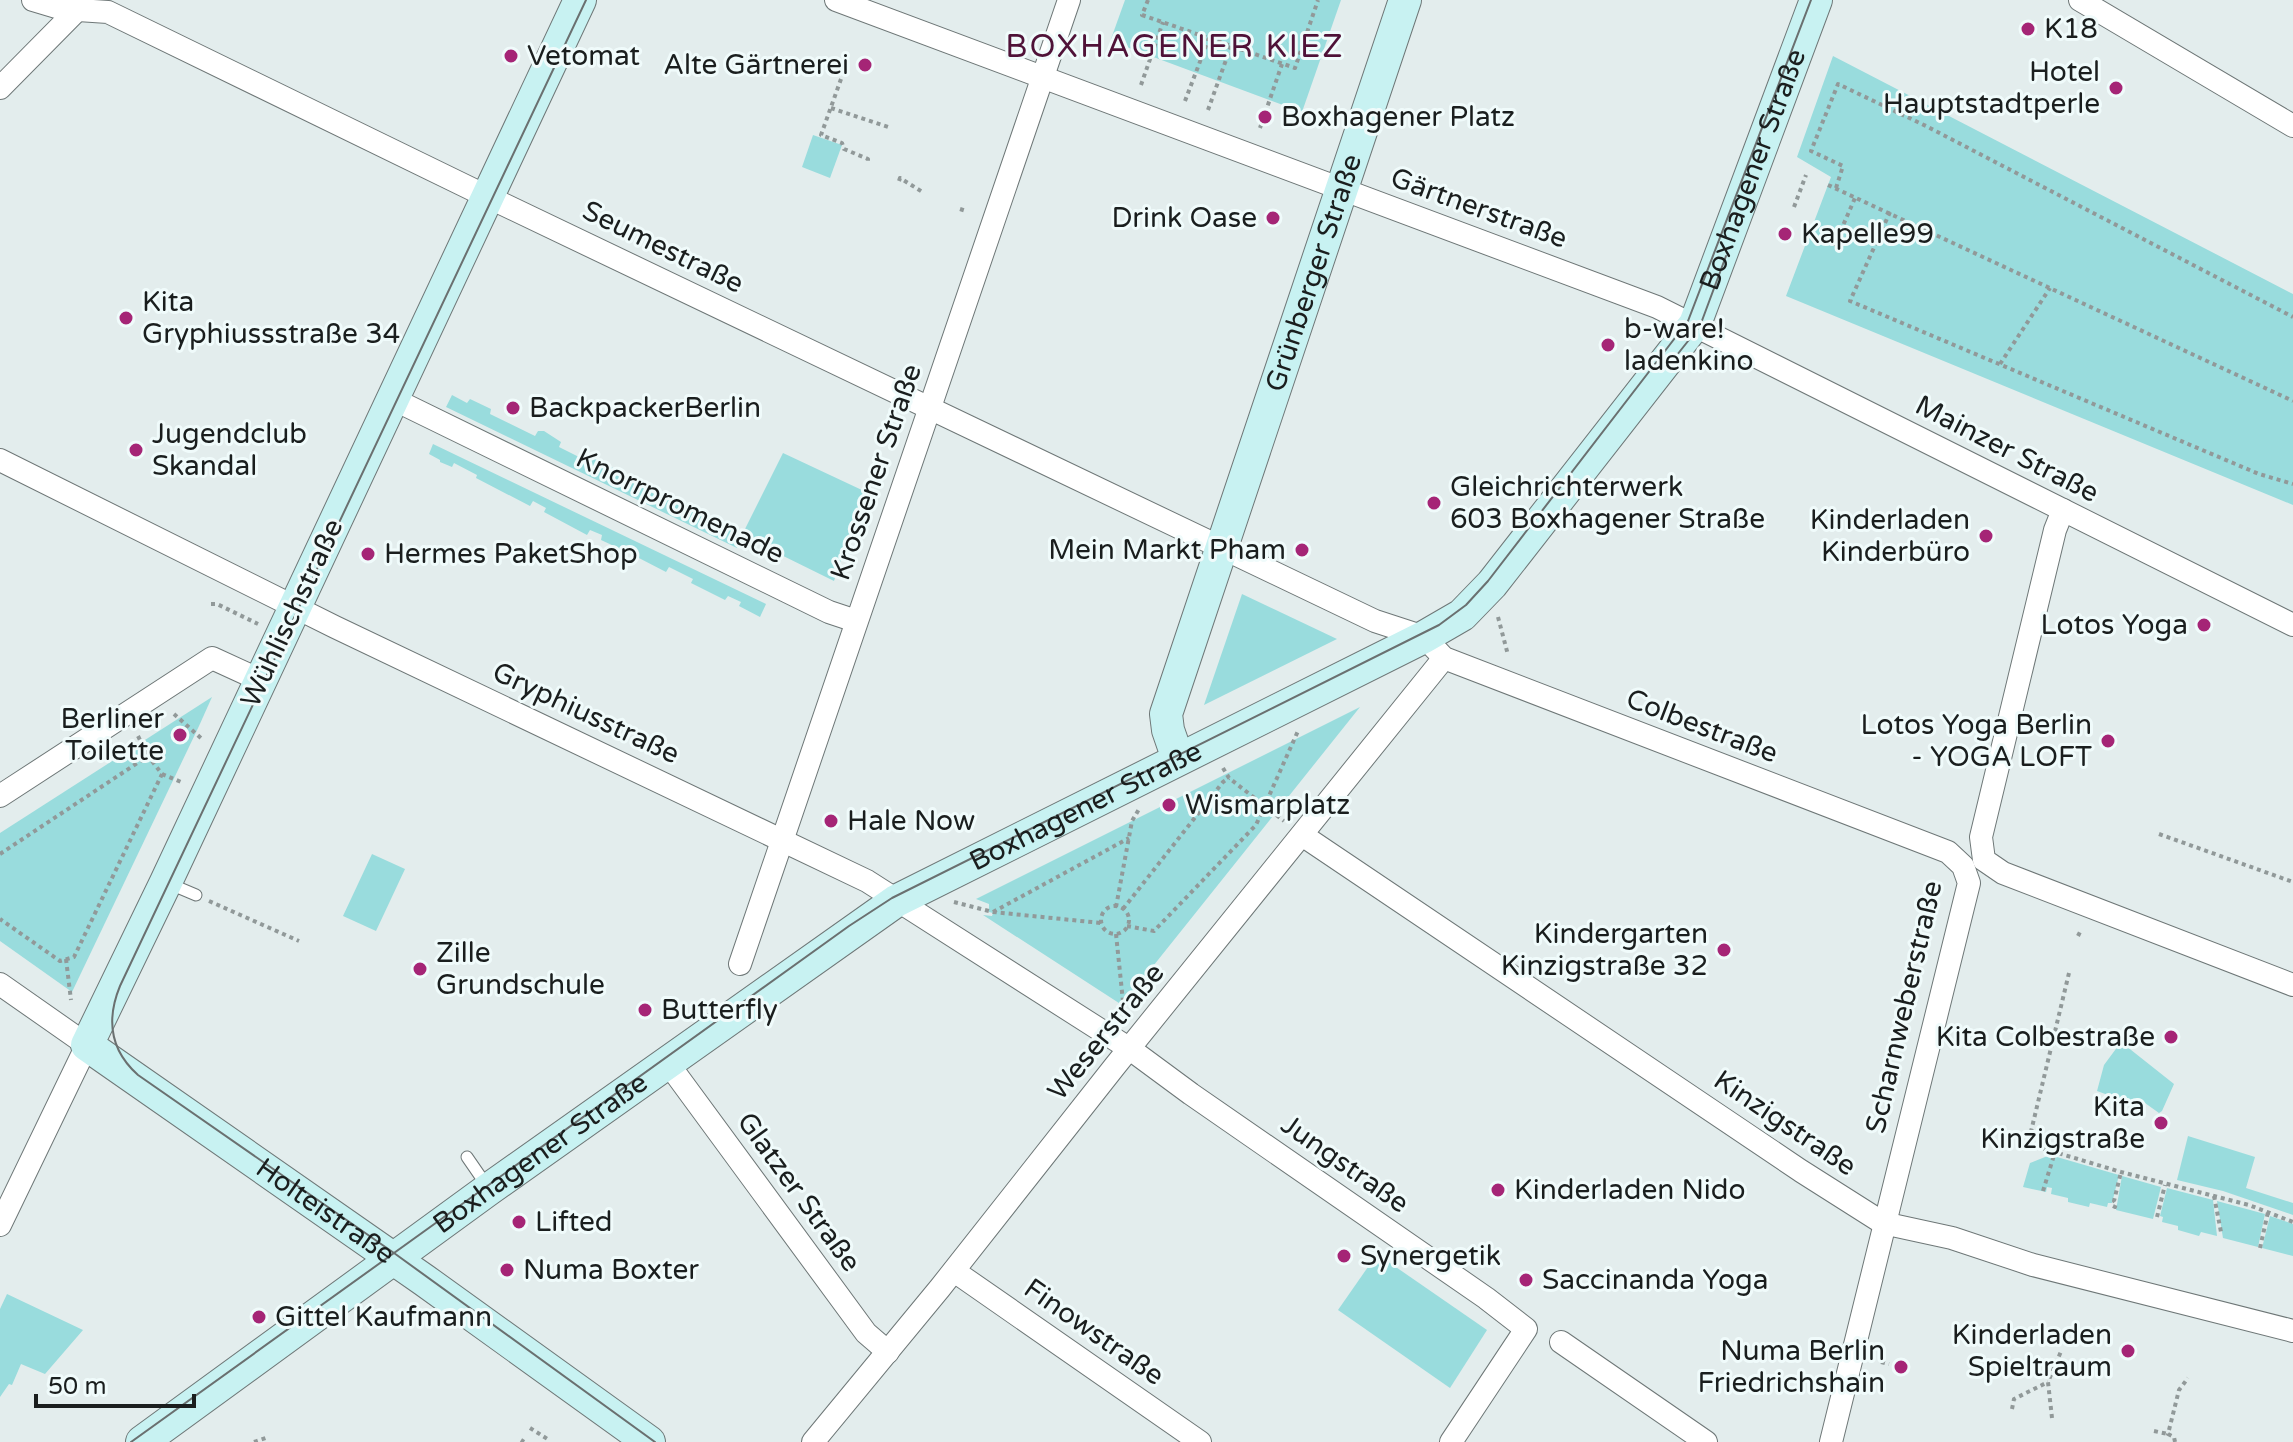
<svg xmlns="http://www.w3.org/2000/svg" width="2293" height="1442" font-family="'Varela Round',sans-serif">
<rect width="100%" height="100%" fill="#e3eded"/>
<g fill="#99dcdd">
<polygon points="1125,0 1341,0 1302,112 1113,42 1111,39"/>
<polygon points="1833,56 2293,294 2293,505 1786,296 1831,177 1797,157"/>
<polygon points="813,135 842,145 830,178 802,167"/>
<polygon points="452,395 467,403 470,399 491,409 490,414 535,436 538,431 544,431 561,442 559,447 585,460 587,455 617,470 616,475 629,481 631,477 652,487 650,492 664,498 666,494 698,509 696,514 720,525 723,521 744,531 783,453 864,491 834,581 743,536 737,548 446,407"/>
<polygon points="433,444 766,604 760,617 739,606 741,602 728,596 725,600 691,583 693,579 669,567 666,572 635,556 636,552 625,546 619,555 611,551 614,546 601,540 602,535 590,530 587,535 544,512 546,508 533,501 530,506 476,478 477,475 454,463 452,467 440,462 440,460 429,454"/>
<polygon points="1242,594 1337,639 1204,705"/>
<polygon points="212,697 199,726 72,992 0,941 0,833"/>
<polygon points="1360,707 1122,1005 983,915 992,916 993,913 989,912 989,904 976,899"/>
<polygon points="372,854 405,869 376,931 343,916"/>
<polygon points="2121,1042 2174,1084 2162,1111 2159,1113 2138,1098 2130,1103 2097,1091 2104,1065"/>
<polygon points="2188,1136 2255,1157 2246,1188 2293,1203 2293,1215 2223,1191 2177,1180"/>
<polygon points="2050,1155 2119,1175 2112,1203 2108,1203 2107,1207 2090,1203 2089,1207 2068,1202 2068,1198 2051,1194 2052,1188 2047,1187 2046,1192 2023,1187 2030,1163"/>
<polygon points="2122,1176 2161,1187 2153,1219 2116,1210"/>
<polygon points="2167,1188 2213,1200 2217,1236 2201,1232 2199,1236 2178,1230 2178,1226 2162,1222 2163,1217 2160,1216"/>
<polygon points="2217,1201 2265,1214 2258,1247 2223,1238"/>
<polygon points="2270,1216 2293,1224 2293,1256 2262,1248"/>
<polygon points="1377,1254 1487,1330 1450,1388 1338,1310"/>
<polygon points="7,1294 83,1330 45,1374 21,1364 12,1385 9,1384 0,1397 0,1309"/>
</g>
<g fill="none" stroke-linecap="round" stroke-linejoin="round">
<g stroke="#6e7777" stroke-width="13">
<g id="lane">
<polyline points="170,884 196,895"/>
<polyline points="467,1157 487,1186"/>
</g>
</g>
<g stroke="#6e7777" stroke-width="24">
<g id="street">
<polyline points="33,0 63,9 108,12 488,197 1375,621 1424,637 1444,658 1948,852 1963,866 1969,883 1831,1442"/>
<polyline points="836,0 1657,307 2293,625"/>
<polyline points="2080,0 2293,126"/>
<polyline points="0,88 83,4"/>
<polyline points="393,399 829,612 856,621"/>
<polyline points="0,460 335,627 867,881 1130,1049 1191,1094 1486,1298 1526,1329 1451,1442"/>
<polyline points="2063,510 2055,530 1981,837 1984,860 2003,873 2293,985"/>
<polyline points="0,796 212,658 260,680"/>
<polyline points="1302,835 1801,1171 1883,1223 1952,1238 2033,1265 2293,1331"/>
<polyline points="740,964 1069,0"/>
<polyline points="0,984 87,1045 0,1225"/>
<polyline points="667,1062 866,1333 888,1352"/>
<polyline points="954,1271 1200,1442"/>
<polyline points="1561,1342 1706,1442"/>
<polyline points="813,1442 940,1288 1115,1066 1444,658"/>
</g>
</g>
<g stroke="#6e7777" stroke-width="34">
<g id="secondary">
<path id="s1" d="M580,0L166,882L87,1045L424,1280L649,1442"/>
<path id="s2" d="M1178,759L1168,730L1166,714L1405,0"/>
<path id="s3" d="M142,1442L489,1189L896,901L1424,637L1462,615L1492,584L1695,324L1816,0"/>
</g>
</g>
<g stroke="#919999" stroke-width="4" stroke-dasharray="4 4" stroke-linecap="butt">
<polyline points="1148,0 1142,15 1295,68 1318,0"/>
<polyline points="841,79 821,135 842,143 844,149 868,159 868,162"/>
<polyline points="1141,85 1163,22"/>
<polyline points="1185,101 1209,38"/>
<polyline points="831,108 888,127"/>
<polyline points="1208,110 1231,46"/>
<polyline points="1260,128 1282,64"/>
<polyline points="899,181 900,178 924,193"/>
<polyline points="1828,185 2293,401"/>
<polyline points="1836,188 1843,166 1811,151 1838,84 1926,126 2293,317"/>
<polyline points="1794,207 1806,175"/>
<polyline points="960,209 966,211"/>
<polyline points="1890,212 1850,301 2259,474 2293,484"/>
<polyline points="1834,246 1855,198"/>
<polyline points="2000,364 2050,288"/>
<polyline points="211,604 217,604 258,624"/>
<polyline points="1498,617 1508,655"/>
<polyline points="174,714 202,739"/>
<polyline points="138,736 148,756"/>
<polyline points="1223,768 1229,778 1284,821"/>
<polyline points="162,774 181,782"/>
<polyline points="2159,834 2293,882"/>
<polyline points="0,854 148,756 162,774 74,957 60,961 0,919"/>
<polyline points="209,901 299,941"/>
<polyline points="954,902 993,912 1101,923"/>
<circle cx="1115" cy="920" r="14"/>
<polyline points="1116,907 1132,821 1139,809"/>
<polyline points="1123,909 1223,782 1229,778"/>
<polyline points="993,912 1129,838"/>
<polyline points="1127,926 1154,931 1256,825 1298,731"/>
<polyline points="1116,934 1124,1011"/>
<polyline points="2078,936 2080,932"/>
<polyline points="66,959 71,1000"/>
<polyline points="2069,973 2028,1144 2121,1172 2249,1205 2293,1222"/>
<polyline points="2043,1191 2055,1152"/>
<polyline points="2214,1196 2221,1232"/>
<polyline points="2113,1206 2115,1207 2116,1203 2114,1201 2121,1172"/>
<polyline points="2157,1217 2165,1185"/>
<polyline points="2260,1248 2268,1212"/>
<polyline points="1881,1362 1889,1364"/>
<polyline points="2012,1409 2014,1399 2048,1382"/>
<polyline points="2052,1418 2048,1382 2062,1349"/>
<polyline points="530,1428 549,1440"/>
<polyline points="2154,1431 2168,1434"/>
<polyline points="521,1440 524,1442"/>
<polyline points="254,1442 266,1438"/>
<polyline points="2175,1442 2174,1437 2168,1434 2179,1390 2188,1378"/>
</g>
<use href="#lane" stroke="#fff" stroke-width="11"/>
<use href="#street" stroke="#fff" stroke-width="22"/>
<use href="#secondary" stroke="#c8f2f2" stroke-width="32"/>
<g stroke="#6a7070" stroke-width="2">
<path d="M586,0L120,986C106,1020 110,1050 138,1075L394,1253L655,1442"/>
<polyline points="1669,365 1700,326 1726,256"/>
<polyline points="131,1442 849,926 892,898 1439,625 1466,605 1488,581 1688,321 1811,0"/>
</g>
</g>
<g fill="#a52576" stroke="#f0fbfb" stroke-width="3">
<circle cx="2028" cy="29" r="8"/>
<circle cx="511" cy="56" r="8"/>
<circle cx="865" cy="65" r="8"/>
<circle cx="2116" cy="88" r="8"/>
<circle cx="1265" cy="117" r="8"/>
<circle cx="1273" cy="218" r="8"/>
<circle cx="1785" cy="234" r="8"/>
<circle cx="126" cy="318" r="8"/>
<circle cx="1608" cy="345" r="8"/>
<circle cx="513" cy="408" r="8"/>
<circle cx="136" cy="450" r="8"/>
<circle cx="1434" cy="503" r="8"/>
<circle cx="1986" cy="536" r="8"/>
<circle cx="1302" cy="550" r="8"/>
<circle cx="368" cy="554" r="8"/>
<circle cx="2204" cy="625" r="8"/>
<circle cx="180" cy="735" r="8"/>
<circle cx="2108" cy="741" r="8"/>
<circle cx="1169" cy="805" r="8"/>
<circle cx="831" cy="821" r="8"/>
<circle cx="1724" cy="950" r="8"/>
<circle cx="420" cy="969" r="8"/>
<circle cx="645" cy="1010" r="8"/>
<circle cx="2171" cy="1037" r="8"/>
<circle cx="2161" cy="1123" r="8"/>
<circle cx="1498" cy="1190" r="8"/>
<circle cx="519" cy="1222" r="8"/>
<circle cx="1344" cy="1256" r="8"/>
<circle cx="507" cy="1270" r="8"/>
<circle cx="1526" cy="1280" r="8"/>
<circle cx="259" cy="1317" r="8"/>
<circle cx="2128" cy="1351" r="8"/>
<circle cx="1901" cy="1367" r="8"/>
</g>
<g text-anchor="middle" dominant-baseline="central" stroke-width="6" stroke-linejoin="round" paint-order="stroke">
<g font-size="28" fill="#1a1e1e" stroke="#f0fbfb" text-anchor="start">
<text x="2044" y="29">K18</text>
<text x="527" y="56">Vetomat</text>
<text x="849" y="65" text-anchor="end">Alte Gärtnerei</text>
<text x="2100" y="72" text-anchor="end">Hotel<tspan x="2100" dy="32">Hauptstadtperle</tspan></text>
<text x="1281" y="117">Boxhagener Platz</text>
<text x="1257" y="218" text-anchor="end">Drink Oase</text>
<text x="1801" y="234">Kapelle99</text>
<text x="142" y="302">Kita<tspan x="142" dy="32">Gryphiussstraße 34</tspan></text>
<text x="1624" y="329">b-ware!<tspan x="1624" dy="32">ladenkino</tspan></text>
<text x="529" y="408">BackpackerBerlin</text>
<text x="152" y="434">Jugendclub<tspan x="152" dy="32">Skandal</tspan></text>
<text x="1450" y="487">Gleichrichterwerk<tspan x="1450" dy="32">603 Boxhagener Straße</tspan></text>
<text x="1970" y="520" text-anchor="end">Kinderladen<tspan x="1970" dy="32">Kinderbüro</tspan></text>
<text x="1286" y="550" text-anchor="end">Mein Markt Pham</text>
<text x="384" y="554">Hermes PaketShop</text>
<text x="2188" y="625" text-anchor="end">Lotos Yoga</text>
<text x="164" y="719" text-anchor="end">Berliner<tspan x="164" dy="32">Toilette</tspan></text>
<text x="2092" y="725" text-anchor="end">Lotos Yoga Berlin<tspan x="2092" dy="32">- YOGA LOFT</tspan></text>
<text x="1185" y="805">Wismarplatz</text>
<text x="847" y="821">Hale Now</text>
<text x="1708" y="934" text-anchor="end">Kindergarten<tspan x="1708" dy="32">Kinzigstraße 32</tspan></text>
<text x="436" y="953">Zille<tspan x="436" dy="32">Grundschule</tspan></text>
<text x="661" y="1010">Butterfly</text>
<text x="2155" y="1037" text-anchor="end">Kita Colbestraße</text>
<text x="2145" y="1107" text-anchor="end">Kita<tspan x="2145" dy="32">Kinzigstraße</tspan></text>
<text x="1514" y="1190">Kinderladen Nido</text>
<text x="535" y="1222">Lifted</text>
<text x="1360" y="1256">Synergetik</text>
<text x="523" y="1270">Numa Boxter</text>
<text x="1542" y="1280">Saccinanda Yoga</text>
<text x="275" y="1317">Gittel Kaufmann</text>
<text x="2112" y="1335" text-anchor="end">Kinderladen<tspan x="2112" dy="32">Spieltraum</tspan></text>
<text x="1885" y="1351" text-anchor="end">Numa Berlin<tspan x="1885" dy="32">Friedrichshain</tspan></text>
</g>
<g font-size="28" fill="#1a1e1e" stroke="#f0fbfb">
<text stroke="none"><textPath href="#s3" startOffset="2100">Boxhagener Straße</textPath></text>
<text transform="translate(1479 208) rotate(20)">Gärtnerstraße</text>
<text transform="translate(663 247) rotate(26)">Seumestraße</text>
<text stroke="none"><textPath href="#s2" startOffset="512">Grünberger Straße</textPath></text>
<text transform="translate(2007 449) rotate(27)">Mainzer Straße</text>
<text transform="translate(876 472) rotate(-71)">Krossener Straße</text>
<text transform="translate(680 506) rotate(26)">Knorrpromenade</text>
<text transform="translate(292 613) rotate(-65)">Wühlischstraße</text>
<text transform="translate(586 713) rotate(25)">Gryphiusstraße</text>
<text transform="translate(1702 726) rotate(21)">Colbestraße</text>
<text stroke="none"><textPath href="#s3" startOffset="1140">Boxhagener Straße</textPath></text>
<text transform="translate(1904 1007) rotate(-77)">Scharnweberstraße</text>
<text transform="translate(1106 1032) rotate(-51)">Weserstraße</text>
<text transform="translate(1785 1123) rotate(34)">Kinzigstraße</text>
<text stroke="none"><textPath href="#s3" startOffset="492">Boxhagener Straße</textPath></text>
<text transform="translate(1345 1164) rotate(35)">Jungstraße</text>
<text transform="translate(799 1192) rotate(54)">Glatzer Straße</text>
<text stroke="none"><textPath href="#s1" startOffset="1446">Holteistraße</textPath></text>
<text transform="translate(1094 1332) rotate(35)">Finowstraße</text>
</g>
<g font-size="32" letter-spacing="2" fill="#4f1238" stroke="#f0fbfb">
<text x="1175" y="47">BOXHAGENER KIEZ</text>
</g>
</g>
<path d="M36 1394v12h158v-12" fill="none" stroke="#1a1e1e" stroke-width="4"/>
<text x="48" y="1394" font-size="24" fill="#1a1e1e" stroke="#f0fbfb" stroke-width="6" paint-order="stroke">50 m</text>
</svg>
